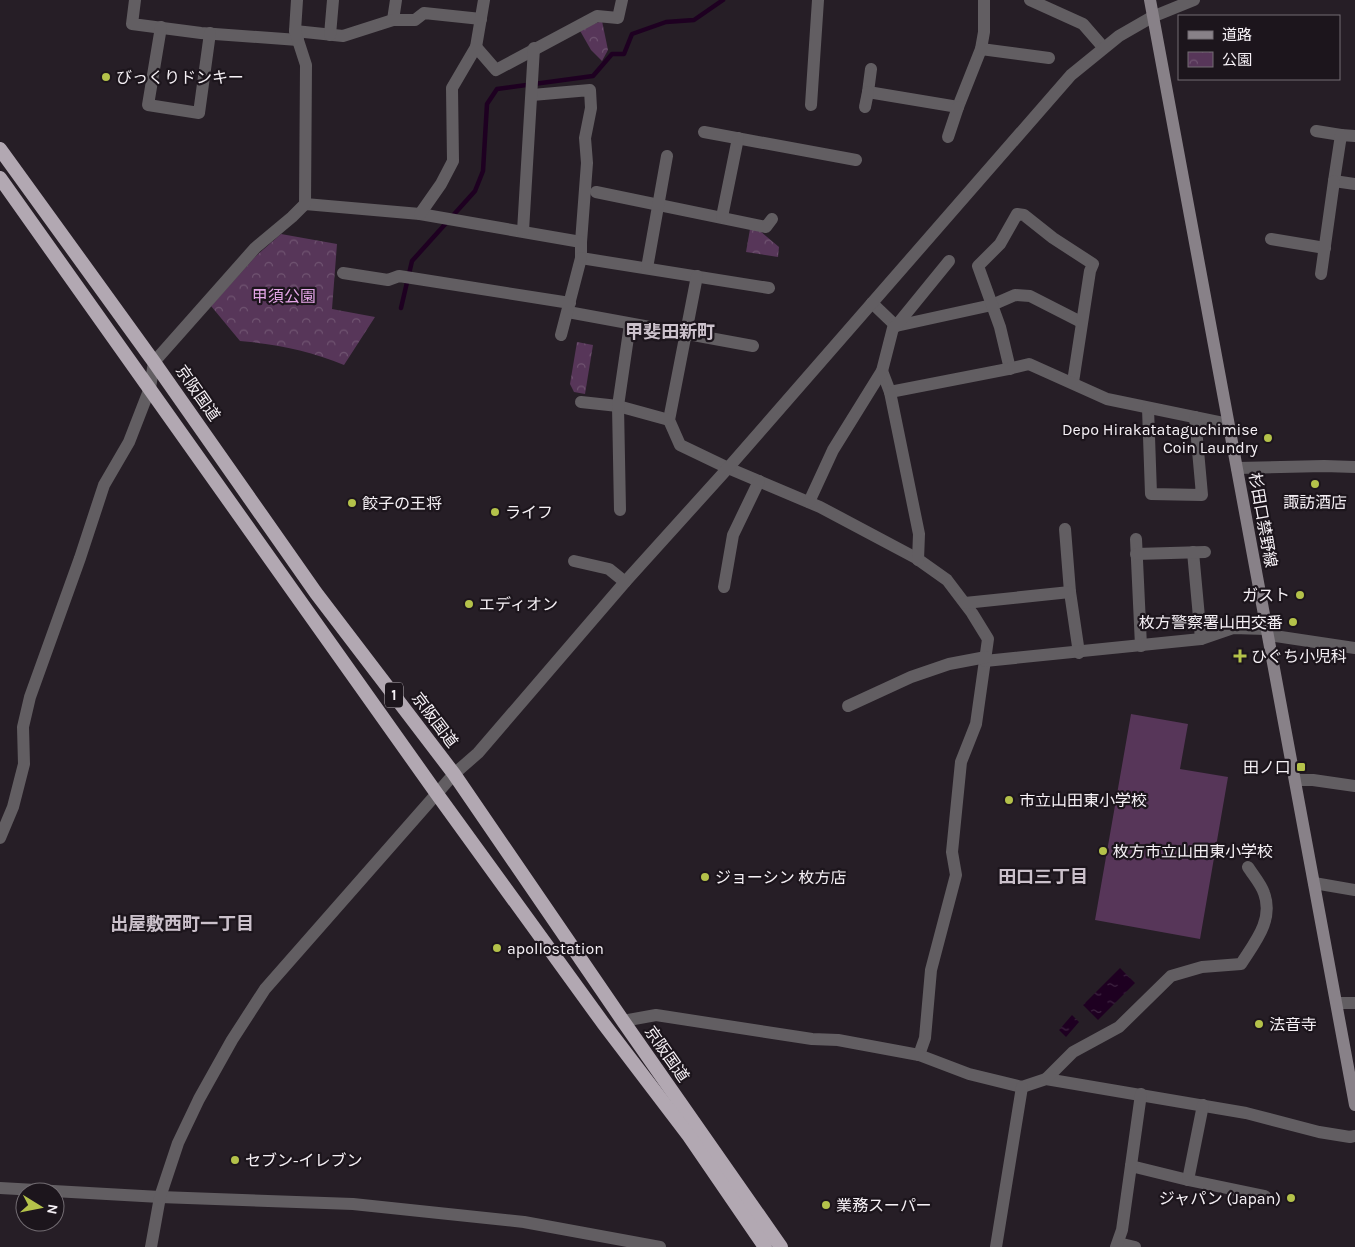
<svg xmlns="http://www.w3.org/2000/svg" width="1355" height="1247" font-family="Karla,'Noto Sans JP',sans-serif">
<defs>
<pattern id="park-crowns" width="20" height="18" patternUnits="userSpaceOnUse" patternTransform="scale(1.25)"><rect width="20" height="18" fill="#573659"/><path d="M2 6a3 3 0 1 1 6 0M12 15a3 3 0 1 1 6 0" fill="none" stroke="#705471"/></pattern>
<pattern id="water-ripples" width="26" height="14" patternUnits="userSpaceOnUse" patternTransform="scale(1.25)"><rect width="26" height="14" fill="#1e0021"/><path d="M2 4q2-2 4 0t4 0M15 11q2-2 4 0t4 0" fill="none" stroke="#3f2642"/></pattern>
</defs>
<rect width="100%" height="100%" fill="#261e26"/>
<polygon fill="#573659" points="1131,714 1188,724 1180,769 1228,777 1200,939 1095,920"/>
<g fill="url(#park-crowns)">
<polygon points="602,21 608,50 602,61 591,50 579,29"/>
<polygon points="750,229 760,231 779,247 778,257 746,252"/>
<path d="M281,234L337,244L332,309L375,317L344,365C311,351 276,344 240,341L211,306L257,255Z"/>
<polygon points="577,342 593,345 585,394 574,392 570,384"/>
</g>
<g fill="url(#water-ripples)">
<polygon points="1120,968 1135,983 1098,1020 1083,1005"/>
<polygon points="1072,1015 1079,1022 1066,1037 1059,1030"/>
</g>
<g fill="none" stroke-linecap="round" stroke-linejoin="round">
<polyline stroke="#1e0021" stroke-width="4.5" points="401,308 412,261 475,191 483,171 487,104 497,89 593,76 612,54 624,54 632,34 666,22 694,20 723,0"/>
<g stroke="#625e62" stroke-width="12">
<polyline points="135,0 132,24 201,33 298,40"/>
<polyline points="1030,0 1083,24 1103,47"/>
<polyline points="393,20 396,0"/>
<polyline points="161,27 148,105 199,113 210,33"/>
<polyline points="295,31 343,36 393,20 415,20 424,13 481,19"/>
<polyline points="330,35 333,0"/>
<polyline points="476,47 496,70 597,16 618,18 622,0"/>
<polyline points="981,49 1049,58"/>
<polyline points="871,69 868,92 958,107 981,49 984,32 984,0"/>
<polyline points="532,95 590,90 591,108 585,138 587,163 581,242"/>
<polyline points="811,105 818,0"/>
<polyline points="865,107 868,92"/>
<polyline points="1316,131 1341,135"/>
<polyline points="704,132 856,160"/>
<polyline points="1355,136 1341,135 1334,181 1355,184"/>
<polyline points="948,137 958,107"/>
<polyline points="596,192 766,227 772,219"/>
<polyline points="305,204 420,214 581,242 581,258 769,288"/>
<polyline points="420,214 441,184 453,161 452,88 476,47 484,0"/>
<polyline points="722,217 738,138"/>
<polyline points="523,231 534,48"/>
<polyline points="1271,239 1325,248"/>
<polyline points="647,268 667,156"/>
<polyline points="343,273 388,280 399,276 570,303"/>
<polyline points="1321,274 1334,181"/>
<polyline points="697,276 669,420 680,445 728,468 820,507 916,558 947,580 972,613 988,639 976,724 961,762 952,852 956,875 931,970 925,1038 919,1055"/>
<polyline points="872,303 896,326 992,305 1015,295 1030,296 1081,322"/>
<polyline points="568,312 753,346"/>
<polyline points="561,335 581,258"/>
<polyline points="1010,369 1000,327 978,266 1000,244 1017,214 1024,215 1053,238 1093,264 1090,271 1073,382"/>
<polyline points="882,371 890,392 1008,369 1029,364 1107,399 1228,424"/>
<polyline points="890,392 919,534 918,560"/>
<polyline points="581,402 618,406 669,420"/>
<polyline points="1148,408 1151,494 1202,495 1195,417"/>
<polyline points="1237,468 1324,466 1355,467"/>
<polyline points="809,502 833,450 882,371 893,328 896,326 949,261"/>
<polyline points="620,510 618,406 630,324"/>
<polyline points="1065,529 1070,592 1079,653"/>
<polyline points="1136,539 1141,646"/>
<polyline points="1193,552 1201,639"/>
<polyline points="1136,554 1205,552"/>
<polyline points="574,561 609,569 625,582"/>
<polyline points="724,587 733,535 759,481"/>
<polyline points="965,603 1070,592"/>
<polyline points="1268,635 1355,648"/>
<polyline points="985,661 1201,639 1233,628 1266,629"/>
<polyline points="848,706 911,677 949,664 986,657"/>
<polyline points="1295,780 1313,780 1355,786"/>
<polyline points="0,838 13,807 24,764 23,727 30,697 80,558 104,485 129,442 150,388 154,362 255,248 292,217 305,204 306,65 295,31 297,0"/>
<polyline points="1314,883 1355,890"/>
<polyline points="1337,1003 1355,1003"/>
<polyline points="623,1021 656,1015 812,1039 838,1040 919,1055 969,1074 1022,1087 1046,1079 1246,1113 1319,1132 1350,1137 1355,1136"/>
<path d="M1046,1079L1073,1052L1119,1027L1171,976L1202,967L1241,964C1255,942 1274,920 1264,893C1261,884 1253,875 1248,867"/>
<polyline points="1131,1166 1188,1180 1265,1196"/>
<polyline points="1188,1180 1203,1105"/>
<polyline points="0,1188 160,1197 353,1204 524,1222 660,1247"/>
<polyline points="1118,1243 1135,1247"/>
<polyline points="996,1247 1022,1087"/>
<polyline points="1116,1247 1122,1230 1141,1094"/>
</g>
<polyline stroke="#625e62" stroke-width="12" points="151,1247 160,1197 178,1143 199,1099 232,1040 265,989 454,774 478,753 625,582 728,468 1071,75 1119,36 1152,17 1194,0"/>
<polyline stroke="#888188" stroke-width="12" points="1150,0 1355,1105"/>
<g stroke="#b2a8b2" stroke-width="14">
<polyline points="0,149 154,362 316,593 454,774 623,1021 781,1247"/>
<polyline points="0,178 437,794 603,1023 689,1136 765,1247"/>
</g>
</g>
<g fill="#b4c24a" stroke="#1c151c" stroke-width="2">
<circle cx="106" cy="77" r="5"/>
<circle cx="1268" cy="438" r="5"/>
<circle cx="1315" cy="484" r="5"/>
<circle cx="352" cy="503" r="5"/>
<circle cx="495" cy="512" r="5"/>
<circle cx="1300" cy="595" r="5"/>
<circle cx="469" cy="604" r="5"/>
<circle cx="1293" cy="622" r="5"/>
<path d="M1237.5 648.5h5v5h5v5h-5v5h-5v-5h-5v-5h5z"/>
<rect x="1296" y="762" width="10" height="10" rx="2.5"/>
<circle cx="1009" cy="800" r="5"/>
<circle cx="1103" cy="851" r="5"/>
<circle cx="705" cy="877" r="5"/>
<circle cx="497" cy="948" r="5"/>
<circle cx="1259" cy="1024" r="5"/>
<circle cx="235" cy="1160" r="5"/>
<circle cx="1291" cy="1198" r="5"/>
<circle cx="826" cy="1205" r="5"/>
</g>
<g text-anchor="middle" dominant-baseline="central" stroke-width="4.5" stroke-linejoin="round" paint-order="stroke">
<rect fill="#1c151c" stroke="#b5afb5" stroke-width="1" x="385" y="682.5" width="18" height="25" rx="4"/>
<g font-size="15" font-weight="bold" fill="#f6f1f6">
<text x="394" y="695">1</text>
</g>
<g font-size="16" fill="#f6f1f6" stroke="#1c151c" text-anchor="start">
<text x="116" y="77">びっくりドンキー</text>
<text x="1258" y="429" text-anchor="end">Depo Hirakatataguchimise<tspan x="1258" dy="18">Coin Laundry</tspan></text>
<text x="1315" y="502" text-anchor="middle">諏訪酒店</text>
<text x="362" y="503">餃子の王将</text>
<text x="505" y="512">ライフ</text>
<text x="1290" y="595" text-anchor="end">ガスト</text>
<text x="479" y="604">エディオン</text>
<text x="1283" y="622" text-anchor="end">枚方警察署山田交番</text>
<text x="1251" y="656">ひぐち小児科</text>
<text x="1291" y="767" text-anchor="end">田ノ口</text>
<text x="1019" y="800">市立山田東小学校</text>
<text x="1113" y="851">枚方市立山田東小学校</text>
<text x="715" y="877">ジョーシン 枚方店</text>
<text x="507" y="948">apollostation</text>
<text x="1269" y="1024">法音寺</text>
<text x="245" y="1160">セブン-イレブン</text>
<text x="1281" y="1198" text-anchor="end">ジャパン (Japan)</text>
<text x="836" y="1205">業務スーパー</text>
</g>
<g font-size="16" fill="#e3a5e6" stroke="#1c151c">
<text x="284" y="296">甲須公園</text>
</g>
<g font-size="16" fill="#f6f1f6" stroke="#1c151c">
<text transform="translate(198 393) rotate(55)">京阪国道</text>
<text transform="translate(1263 520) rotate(80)">杉田口禁野線</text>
<text transform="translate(435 720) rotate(53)">京阪国道</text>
<text transform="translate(667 1054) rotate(55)">京阪国道</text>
</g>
<g font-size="18" font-weight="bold" fill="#cbc1cb" stroke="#1c151c">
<text x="670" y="332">甲斐田新町</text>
<text x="1043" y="877">田口三丁目</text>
<text x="182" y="924">出屋敷西町一丁目</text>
</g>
</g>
<rect x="1178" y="15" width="162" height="65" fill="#1c151c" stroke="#736d73"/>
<rect x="1188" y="31" width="25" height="8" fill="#888188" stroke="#736d73"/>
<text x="1222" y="40" font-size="15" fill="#f6f1f6">道路</text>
<rect x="1188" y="52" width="25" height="15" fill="url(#park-crowns)" stroke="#736d73"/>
<text x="1222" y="65" font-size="15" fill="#f6f1f6">公園</text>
<g transform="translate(40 1207) rotate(100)"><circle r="24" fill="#1c151c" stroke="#736d73"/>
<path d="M0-4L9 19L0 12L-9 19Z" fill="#b4c24a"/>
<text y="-8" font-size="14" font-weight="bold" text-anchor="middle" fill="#f6f1f6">N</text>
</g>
</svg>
